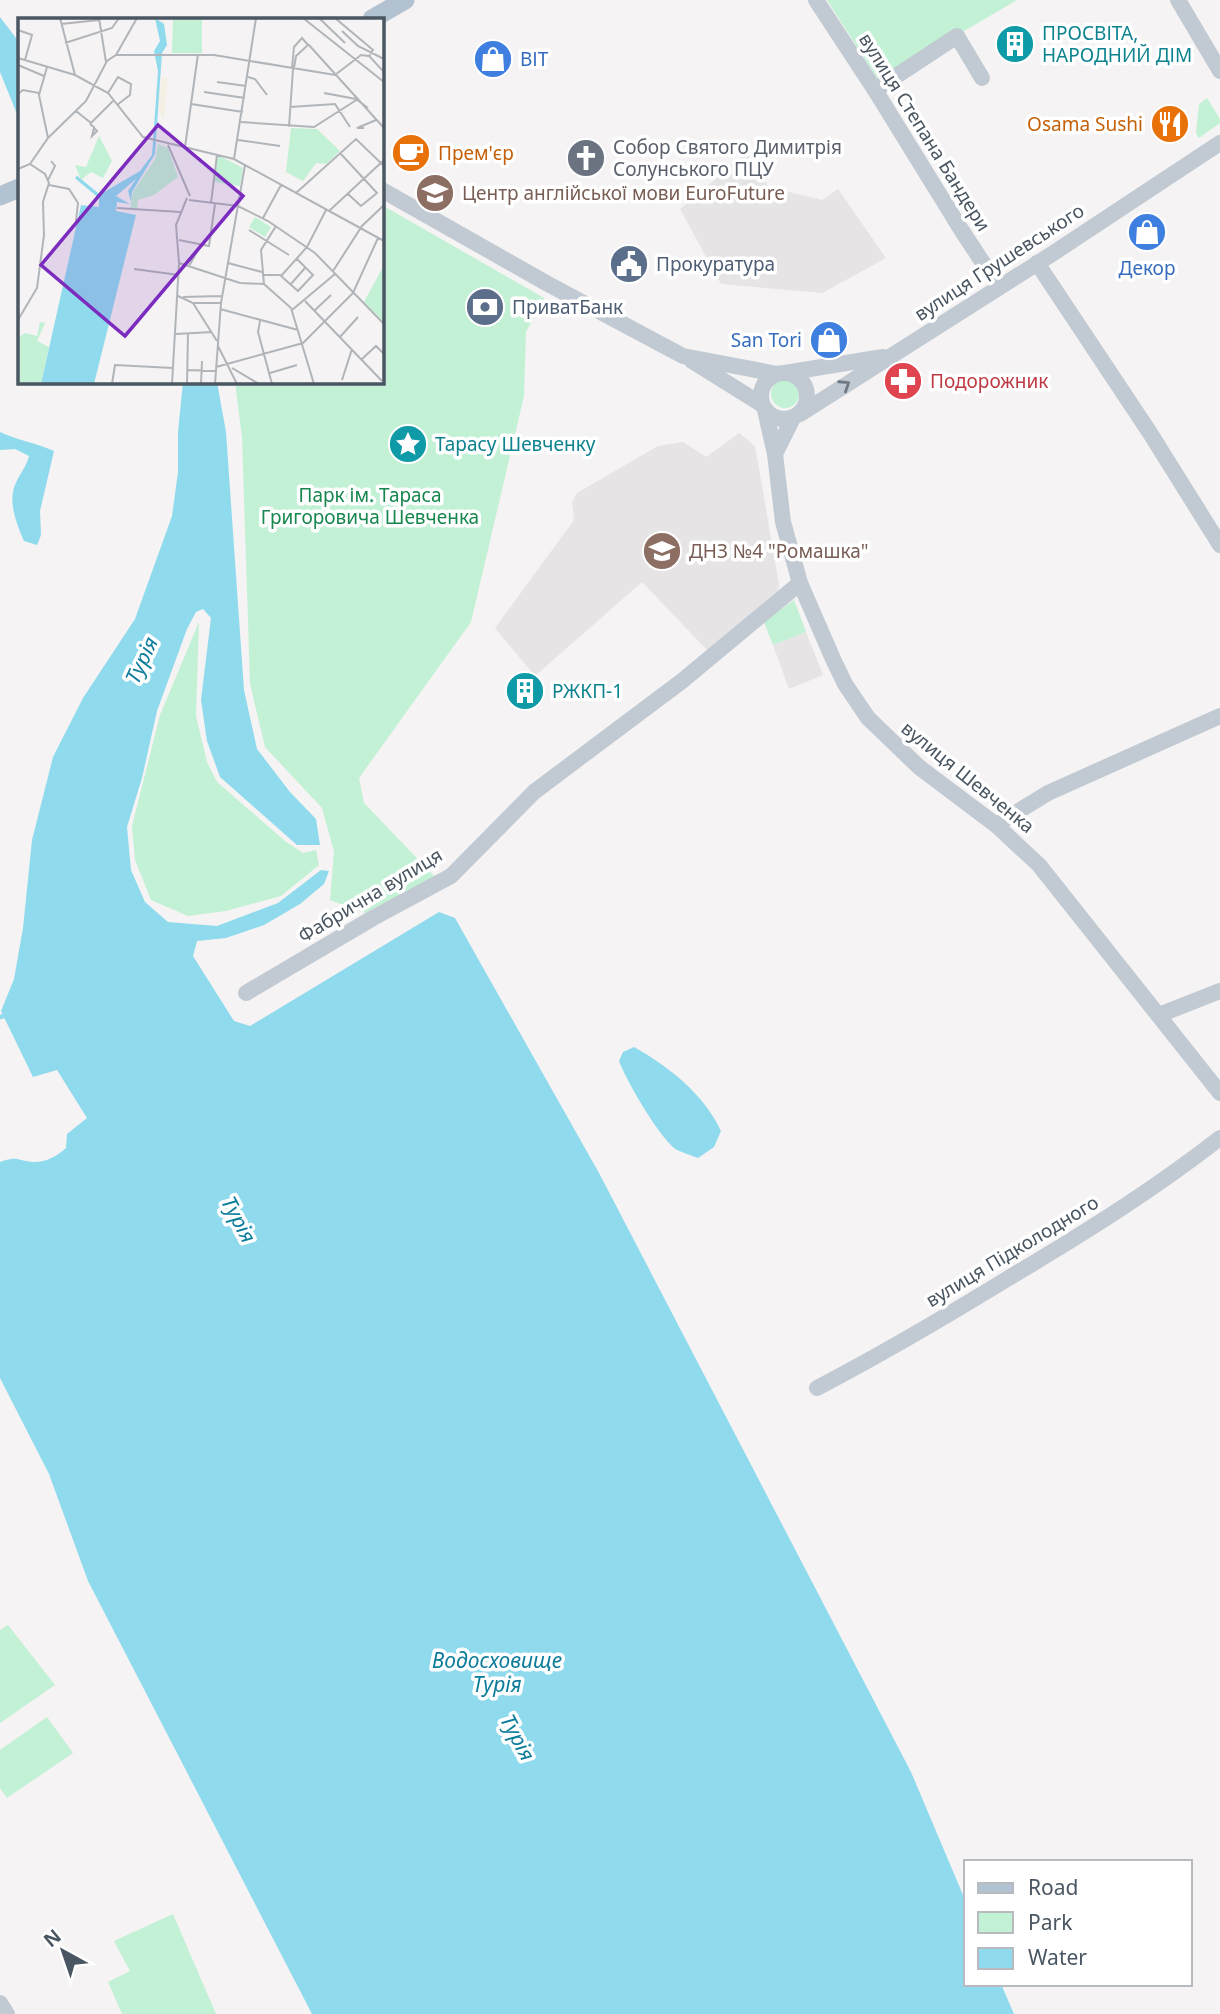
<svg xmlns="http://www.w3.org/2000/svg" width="1220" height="2014" font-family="'Noto Sans',sans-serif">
<rect width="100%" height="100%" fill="#f5f3f3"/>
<g fill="#e6e4e5">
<polygon points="746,153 769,187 822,200 838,189 886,258 822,293 721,284 680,209"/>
<polygon points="739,433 755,446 779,584 778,595 707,650 642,582 535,676 495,628 574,520 572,502 577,493 658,446 683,442 706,457"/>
<polygon points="806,632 823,675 789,689 773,645"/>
</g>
<g fill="#c3f1d5">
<polygon points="827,0 1017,0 879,81"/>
<polygon points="1207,98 1220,119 1220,123 1199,138 1196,133 1199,104"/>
<polygon points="382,205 544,298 526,332 524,396 471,622 359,778 364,803 435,877 365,913 330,900 334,852 322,808 265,747 250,684 242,437 235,382 382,382"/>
<circle cx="785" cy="394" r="14"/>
<polygon points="794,600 806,632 773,645 764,622"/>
<polygon points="199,622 196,716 207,762 217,782 285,841 303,853 316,850 319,865 281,896 226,911 188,916 151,900 135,860 132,826 160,715"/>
<polygon points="8,1625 55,1685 0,1723 0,1630"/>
<polygon points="47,1717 73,1753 7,1798 0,1788 0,1750"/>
<polygon points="173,1914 216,2014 122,2014 108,1982 130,1971 114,1941"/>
</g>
<g fill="#90daee">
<polygon points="0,17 19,42 19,119 0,72"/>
<path d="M183,382H217L226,432L244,690L257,749L290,792L316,819L320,845H297L220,777L207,741L201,700L211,618L203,609L196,612L187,629L157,711L142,778L127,827L131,870L145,902L168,922L217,926L278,903L321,870L329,871L324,884L300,904L264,925L226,938L197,941L193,956L234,1021L250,1026L439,912L455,918L599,1173L911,1772L966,1902V1984H1001L1014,2014H312L88,1581L49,1474L0,1378V1162C18,1155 18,1161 34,1162C47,1162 57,1156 66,1148L67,1134L87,1118L57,1070L33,1077L1,1011L14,979L23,928L32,840L53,757L83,698L135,619L172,516L178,472V432Z"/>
<path d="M0,432C17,440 36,443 54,451L40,511L41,535L37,545L24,541C18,527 10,508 13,492C15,479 26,469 29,456L15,449L0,450Z"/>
<path d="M634,1047C668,1066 704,1094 721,1131L714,1147L698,1158C691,1155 683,1153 677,1150C660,1139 626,1080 619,1061L623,1052Z"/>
</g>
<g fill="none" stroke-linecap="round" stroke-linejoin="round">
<polyline stroke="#90daee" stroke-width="4.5" points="0,1017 4,1016"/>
<g stroke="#c1cad2" stroke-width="16">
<polyline points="816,0 875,90 962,231 999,287"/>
<polyline points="1178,0 1220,71"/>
<polyline points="875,90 957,36 982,78"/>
<polyline points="382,190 548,284 683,356 777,374"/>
<polyline points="1037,263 1150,433 1220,545"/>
<polyline points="692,361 761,404"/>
<circle cx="784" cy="396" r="23"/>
<polyline points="785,373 883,357"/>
<polyline points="765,410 775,454 783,522 800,583 833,659 845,684 868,718 919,767 996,825 1039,865 1220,1093"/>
<polyline points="800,414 1052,254 1220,143"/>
<polyline points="775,454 793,418"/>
<polyline points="996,825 1048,793 1220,716"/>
<polyline points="246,993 373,918 451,876 534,792 682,681 800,583"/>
<polyline points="1159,1015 1220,991"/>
<path d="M817,1388C882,1354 945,1317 1007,1279C1081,1235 1152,1191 1220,1138"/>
<polyline points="0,2003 7,2014"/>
</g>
<g stroke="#b3c2d1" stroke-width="19">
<polyline points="372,19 405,0"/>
<polyline points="0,196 19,188"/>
</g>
</g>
<defs><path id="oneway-chevron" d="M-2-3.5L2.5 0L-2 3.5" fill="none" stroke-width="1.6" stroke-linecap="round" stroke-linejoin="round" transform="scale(1.75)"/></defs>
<use stroke="#6e7983" href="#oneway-chevron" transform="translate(845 385) rotate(-33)"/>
<defs>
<g id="building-disc" transform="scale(2.0125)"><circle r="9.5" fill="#0f9aa8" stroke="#fff"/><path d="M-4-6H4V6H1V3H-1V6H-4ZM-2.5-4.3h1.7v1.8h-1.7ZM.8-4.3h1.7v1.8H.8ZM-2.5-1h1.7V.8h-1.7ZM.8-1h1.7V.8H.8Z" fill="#fff"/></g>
<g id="shop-disc" transform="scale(2.0125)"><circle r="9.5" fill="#3f7fe0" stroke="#fff"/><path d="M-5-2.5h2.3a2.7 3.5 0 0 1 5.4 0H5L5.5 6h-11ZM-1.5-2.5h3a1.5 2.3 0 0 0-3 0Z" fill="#fff"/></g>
<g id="restaurant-disc" transform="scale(2.0125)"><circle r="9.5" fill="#e8710a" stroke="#fff"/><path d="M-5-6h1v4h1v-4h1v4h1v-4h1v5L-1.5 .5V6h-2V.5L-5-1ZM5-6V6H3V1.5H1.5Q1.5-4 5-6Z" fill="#fff"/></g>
<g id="cafe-disc" transform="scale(2.0125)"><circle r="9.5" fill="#e8710a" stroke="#fff"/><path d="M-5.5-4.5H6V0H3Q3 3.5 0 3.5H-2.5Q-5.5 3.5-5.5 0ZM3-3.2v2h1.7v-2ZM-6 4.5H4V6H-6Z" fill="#fff"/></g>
<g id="church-disc" transform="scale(2.0125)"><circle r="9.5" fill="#6b7280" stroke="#fff"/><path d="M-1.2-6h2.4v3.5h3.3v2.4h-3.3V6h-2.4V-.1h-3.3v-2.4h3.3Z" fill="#fff"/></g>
<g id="school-disc" transform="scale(2.0125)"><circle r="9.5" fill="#8d6e63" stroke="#fff"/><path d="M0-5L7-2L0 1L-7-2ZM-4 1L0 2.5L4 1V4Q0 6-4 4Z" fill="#fff"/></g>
<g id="civic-disc" transform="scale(2.0125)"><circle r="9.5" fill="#5c6f8a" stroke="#fff"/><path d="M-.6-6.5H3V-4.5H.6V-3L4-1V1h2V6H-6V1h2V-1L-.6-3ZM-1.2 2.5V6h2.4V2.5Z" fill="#fff"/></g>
<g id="bank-disc" transform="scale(2.0125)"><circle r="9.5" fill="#5c6f8a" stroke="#fff"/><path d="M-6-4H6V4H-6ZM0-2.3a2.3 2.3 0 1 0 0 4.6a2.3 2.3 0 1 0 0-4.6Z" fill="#fff"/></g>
<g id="pharmacy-disc" transform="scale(2.0125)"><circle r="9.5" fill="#e0444e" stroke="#fff"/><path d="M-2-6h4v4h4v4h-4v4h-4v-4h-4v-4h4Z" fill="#fff"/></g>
<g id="sight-disc" transform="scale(2.0125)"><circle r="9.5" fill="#0f9aa8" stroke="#fff"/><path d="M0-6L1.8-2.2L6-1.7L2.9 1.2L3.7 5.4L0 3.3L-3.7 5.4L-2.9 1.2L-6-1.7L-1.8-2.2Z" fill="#fff"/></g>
</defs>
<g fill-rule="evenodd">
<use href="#building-disc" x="1015" y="44"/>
<use href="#shop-disc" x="493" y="59"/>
<use href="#restaurant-disc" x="1170" y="124"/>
<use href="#cafe-disc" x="411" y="153"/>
<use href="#church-disc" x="586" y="158"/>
<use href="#school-disc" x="435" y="193"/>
<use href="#shop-disc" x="1147" y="232"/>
<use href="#civic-disc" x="629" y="264"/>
<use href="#bank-disc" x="485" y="307"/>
<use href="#shop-disc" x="829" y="340"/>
<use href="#pharmacy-disc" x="903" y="381"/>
<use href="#sight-disc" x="408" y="444"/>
<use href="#school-disc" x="662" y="551"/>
<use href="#building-disc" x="525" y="691"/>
</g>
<g text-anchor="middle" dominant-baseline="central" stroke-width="7" stroke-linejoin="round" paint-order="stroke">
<g font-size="19" fill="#0d838f" stroke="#fff" text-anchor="start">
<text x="1042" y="33">ПРОСВІТА,<tspan x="1042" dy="22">НАРОДНИЙ ДІМ</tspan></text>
<text x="435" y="444">Тарасу Шевченку</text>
<text x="552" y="691">РЖКП-1</text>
</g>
<g font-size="19" fill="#366cbe" stroke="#fff" text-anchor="start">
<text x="520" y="59">ВІТ</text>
<text x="1147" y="268" text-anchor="middle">Декор</text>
<text x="802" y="340" text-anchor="end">San Tori</text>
</g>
<g font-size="19" fill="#c56008" stroke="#fff" text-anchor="end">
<text x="1143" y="124">Osama Sushi</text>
<text x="438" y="153" text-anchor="start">Прем'єр</text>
</g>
<g font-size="19" fill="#4a5661" stroke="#fff">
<text transform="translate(925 132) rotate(58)">вулиця Степана Бандери</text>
<text transform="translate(999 262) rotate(-33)">вулиця Грушевського</text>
<text transform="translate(968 777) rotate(39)">вулиця Шевченка</text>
<text transform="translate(370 895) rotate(-31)">Фабрична вулиця</text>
<text transform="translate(1012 1251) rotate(-31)">вулиця Підколодного</text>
</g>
<g font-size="19" fill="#5b616d" stroke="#fff" text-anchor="start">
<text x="613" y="147">Собор Святого Димитрія<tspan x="613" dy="22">Солунського ПЦУ</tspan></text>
</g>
<g font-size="19" fill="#785e54" stroke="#fff" text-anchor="start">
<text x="462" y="193">Центр англійської мови EuroFuture</text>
<text x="689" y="551">ДНЗ №4 "Ромашка"</text>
</g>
<g font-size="19" fill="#4e5e75" stroke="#fff" text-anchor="start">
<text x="656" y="264">Прокуратура</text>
<text x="512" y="307">ПриватБанк</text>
</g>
<g font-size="19" fill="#be3a42" stroke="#fff" text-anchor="start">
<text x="930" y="381">Подорожник</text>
</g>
<g font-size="19" fill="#17864f" stroke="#fff">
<text x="370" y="495">Парк ім. Тараса<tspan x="370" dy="22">Григоровича Шевченка</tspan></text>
</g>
<g font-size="21" font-style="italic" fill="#0c7c9b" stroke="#fff">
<text transform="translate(141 660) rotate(-65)">Турія</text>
<text transform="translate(239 1219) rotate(62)">Турія</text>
<text x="497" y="1660">Водосховище<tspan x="497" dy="24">Турія</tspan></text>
<text transform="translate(518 1737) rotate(62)">Турія</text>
</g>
</g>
<g transform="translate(18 18)">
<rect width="366" height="366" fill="#f5f3f3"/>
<path d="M155,0H184V35H154ZM273,110L299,111L322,133L308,146L298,145L285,163L268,154ZM81,118L94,143L85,160L73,154L63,162L57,147L68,149ZM140,126L150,130L160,159L136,177L120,182L119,193L112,191L115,174L137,141ZM200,137L225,150L222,168L196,164ZM237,199L253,209L247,219L231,209ZM366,247V304L346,284ZM22,304L27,305L19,323L31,329L23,366H0V320L7,315L19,318Z" fill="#c3f1d5"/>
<path d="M150,59L146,101H144L140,90L143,60Z" fill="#f5f0e5"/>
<path d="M137,0L146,6L149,27L144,35L137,136L114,174L113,184L110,173L118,161L98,178L112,186L99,184L98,193L118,197L76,366H23L63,187L81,189V177L122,153L134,137L140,53L136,33L142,23Z" fill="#90daee"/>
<path fill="none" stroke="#90daee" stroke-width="3.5" d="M58,159L81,178"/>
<path fill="none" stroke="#b1b4b9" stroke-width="2" d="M42,0L57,57L90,75L125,119L216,141L366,223M81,0L88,44M285,0L366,64M301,0L327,25M317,0L355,32L351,38L366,54M43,6L81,2M0,12L14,17L7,42M324,13L340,28L366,41M47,25L94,10L101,0M290,26L366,110M98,37L119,0M0,40L57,57M0,47L26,58M29,49L21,77L30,120M274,50L276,29L284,20L290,27L278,38L276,50M230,59L237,61L249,77M199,64L228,68M186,74L227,80M90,75L100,59L113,66L112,77L99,87M306,75L338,81L350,90M0,76L5,72L21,75M173,86L225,94M272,89L317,86L332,109M58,93L73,105L95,83M223,104L296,109L340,81M72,105L73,107L76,109V110L79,113L74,118L76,110M271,109L275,51M346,110H339L358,102M220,122L262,128M150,127L172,178M167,129L180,36M322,135L359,175L343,188L330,176M216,141L238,0M0,151L12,146L30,120L68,83L89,43L98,37H196L317,57L343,37L351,38M30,162L37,148L33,143M31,167L51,171L60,185L58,203M278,175L338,121L366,148M171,182L220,188L250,203L297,235L366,306M193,185L199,137M99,190L162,194M311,193L366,142M245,200L263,167M258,208L243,232L246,266L273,290L296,366M231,212L271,237M161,222L191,228L197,186M161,245L222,265L246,266M210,245L244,254M171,248L183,227M116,251L161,257M315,253L344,208L366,187M244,257H262L280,273L295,257L278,240M263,258L289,229L308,192M272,267L287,250M160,278L175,285L199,323M165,279L204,278M287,283L364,363M176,285H203M202,291L280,312M274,292L317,256M296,293L313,277M0,302L19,270L26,217L25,184L31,165L27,156L12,146M242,303L240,314L254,366M158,316L194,314M322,319L340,299M200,328L219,366M344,341L358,328L366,336M198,349L285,325L335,275L360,220M214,350L241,366M170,352L198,353M252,355L279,347M324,362L334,331M94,366L97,347L155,350M154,366L161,245L158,207L169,180M169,366L170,316M183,366L184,343M197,366L203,285L227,147"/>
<path fill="#7b2cbf" fill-opacity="0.15" stroke="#7b2cbf" stroke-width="3.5" d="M140,107L225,178L107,318L23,247Z"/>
<rect width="366" height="366" fill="none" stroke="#4a5661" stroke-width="3.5"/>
</g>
<rect x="964" y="1860" width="228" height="126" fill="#ffffff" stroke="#b7bbc0" stroke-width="2"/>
<rect x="978" y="1883" width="35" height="10" fill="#b3c2d1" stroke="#b7bbc0" stroke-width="2"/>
<text x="1028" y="1895" font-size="21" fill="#4a5661">Road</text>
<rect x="978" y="1912" width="35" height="21" fill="#c3f1d5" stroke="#b7bbc0" stroke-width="2"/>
<text x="1028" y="1930" font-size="21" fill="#4a5661">Park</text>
<rect x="978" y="1948" width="35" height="21" fill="#90daee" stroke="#b7bbc0" stroke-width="2"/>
<text x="1028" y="1965" font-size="21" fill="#4a5661">Water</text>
<g transform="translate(63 1951) rotate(320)" stroke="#ffffff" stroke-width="5" paint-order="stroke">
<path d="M0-5L12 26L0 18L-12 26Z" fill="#4a5661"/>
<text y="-10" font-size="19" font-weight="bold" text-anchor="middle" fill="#4a5661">N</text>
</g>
</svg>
